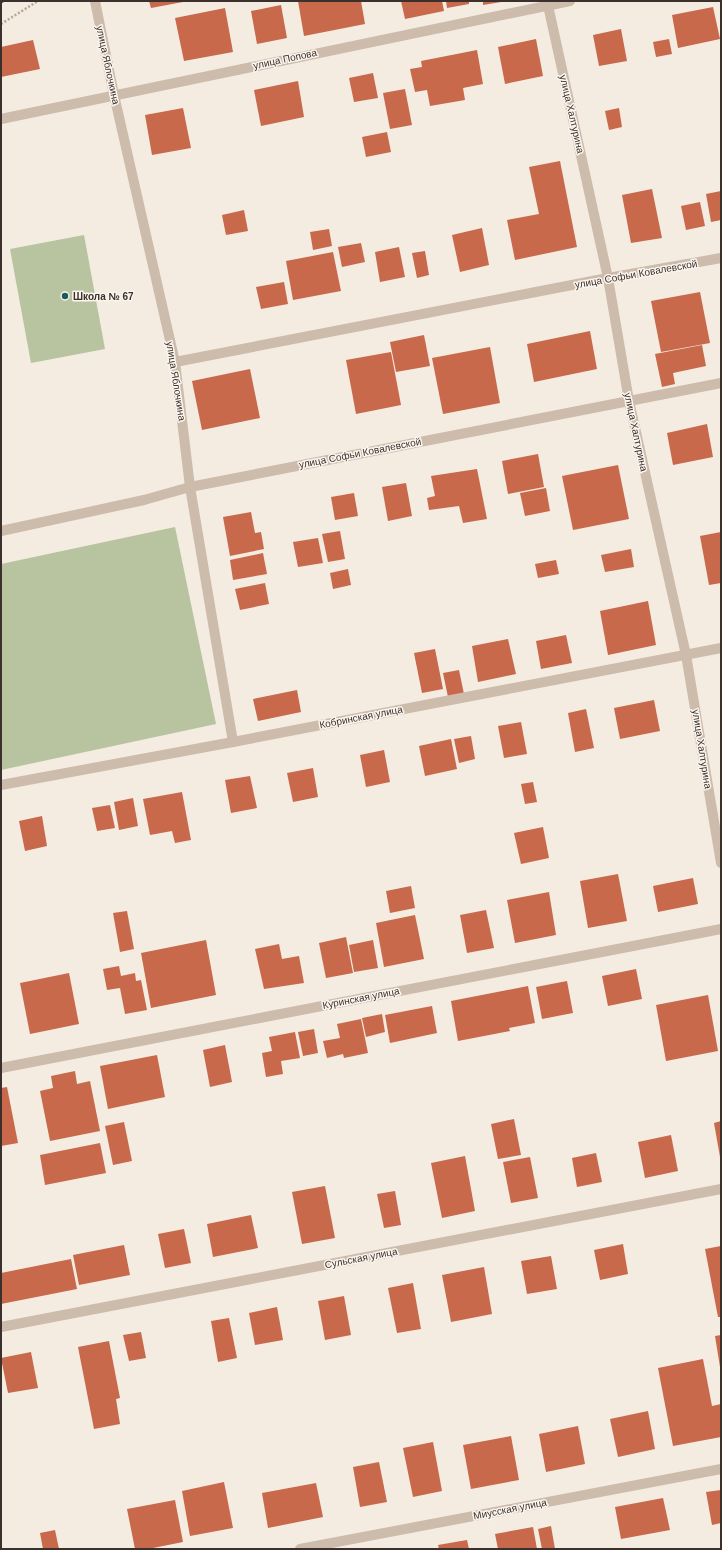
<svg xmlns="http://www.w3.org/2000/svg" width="722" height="1550" font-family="Helvetica,sans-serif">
<rect width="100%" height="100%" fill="#f4ebe1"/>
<g fill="#b8c4a0">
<polygon points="84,235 105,349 31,363 10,249"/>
<polygon points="175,527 216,724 1,770 1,564"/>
</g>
<g fill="#c8694b">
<polygon points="149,1 183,1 183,2 151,8"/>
<polygon points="298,1 361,1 365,24 304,36"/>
<polygon points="401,1 442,1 444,11 405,19"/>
<polygon points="446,1 469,1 469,4 447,8"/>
<polygon points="483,1 501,1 501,2 483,5"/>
<polygon points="281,5 287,38 257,44 251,11"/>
<polygon points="713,7 720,39 678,48 672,15"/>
<polygon points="225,8 233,52 184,61 175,18"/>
<polygon points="621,29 627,61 599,66 593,35"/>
<polygon points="536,39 543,76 505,84 498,47"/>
<polygon points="669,39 672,54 656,57 653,42"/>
<polygon points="33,40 40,69 1,77 1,47"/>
<polygon points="477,50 483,84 463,88 465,100 430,106 427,90 415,92 410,69 422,67 421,61"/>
<polygon points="373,73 378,98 354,102 349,78"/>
<polygon points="298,81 304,117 261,126 254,90"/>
<polygon points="405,89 412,125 390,129 383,93"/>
<polygon points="183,108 191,148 152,155 145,115"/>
<polygon points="619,108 622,127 609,130 605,111"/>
<polygon points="387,132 391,152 366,157 362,137"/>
<polygon points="560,161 577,247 515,260 507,220 539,214 529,167"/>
<polygon points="652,189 662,238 631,243 622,195"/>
<polygon points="721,191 721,220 711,222 706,194"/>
<polygon points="700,202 705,226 686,230 681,206"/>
<polygon points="244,210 248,231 226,235 222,215"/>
<polygon points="482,228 489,265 460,272 452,235"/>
<polygon points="329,229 332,246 313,250 310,232"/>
<polygon points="361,243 365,262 342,267 338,247"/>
<polygon points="399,247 405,277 380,282 375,252"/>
<polygon points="425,251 429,275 417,278 412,253"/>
<polygon points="333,252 341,291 293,300 286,261"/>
<polygon points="284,282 288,304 261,309 256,287"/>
<polygon points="700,292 710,343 661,352 651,301"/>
<polygon points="590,331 597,369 534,382 527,344"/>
<polygon points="424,335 430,366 396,372 390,342"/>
<polygon points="702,345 706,366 673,373 675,384 662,387 655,354"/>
<polygon points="490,347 500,403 443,414 432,358"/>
<polygon points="391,352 401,405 356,414 346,360"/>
<polygon points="250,369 260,418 202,430 192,381"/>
<polygon points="707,424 713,457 673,465 667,433"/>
<polygon points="538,454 544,487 508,494 502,461"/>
<polygon points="618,465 629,519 573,530 562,476"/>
<polygon points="477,469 487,519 463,523 459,506 429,510 427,498 435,496 431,476"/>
<polygon points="406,483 412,516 388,521 382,487"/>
<polygon points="546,488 550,511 525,516 520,493"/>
<polygon points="354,493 358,516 335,520 331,497"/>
<polygon points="251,512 255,533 261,532 264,549 230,556 223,517"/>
<polygon points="340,531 345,559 328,562 322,534"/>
<polygon points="721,532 721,583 709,585 700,536"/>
<polygon points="318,538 323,563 298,567 293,542"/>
<polygon points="631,549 634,567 605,572 601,555"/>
<polygon points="263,553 267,574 233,580 230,560"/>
<polygon points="556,560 559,574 538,578 535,564"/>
<polygon points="348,569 351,585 333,589 330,573"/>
<polygon points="265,583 269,604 240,610 235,589"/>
<polygon points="648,601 656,645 608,655 600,611"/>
<polygon points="566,635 572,663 541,669 536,641"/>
<polygon points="508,639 516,674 478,682 472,646"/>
<polygon points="435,649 443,689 422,693 414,653"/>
<polygon points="459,670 464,694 448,697 443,673"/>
<polygon points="297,690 301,712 258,721 253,699"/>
<polygon points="654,700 660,731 620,739 614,708"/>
<polygon points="586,709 594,748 575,752 568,713"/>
<polygon points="521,722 527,754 504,758 498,726"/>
<polygon points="471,736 475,759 459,763 454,739"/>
<polygon points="451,739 457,769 425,776 419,746"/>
<polygon points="384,750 390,782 366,787 360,755"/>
<polygon points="313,768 318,797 293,802 287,773"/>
<polygon points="250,776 257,808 231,813 225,780"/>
<polygon points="533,782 537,802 525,804 521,784"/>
<polygon points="182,792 191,840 175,843 172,831 150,835 143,799"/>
<polygon points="133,798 138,826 119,830 114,802"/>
<polygon points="110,805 115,828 97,831 92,808"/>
<polygon points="42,816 47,846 25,851 19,821"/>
<polygon points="543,827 549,858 521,864 514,833"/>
<polygon points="618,874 627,921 588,928 580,881"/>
<polygon points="693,878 698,904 658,912 653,886"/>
<polygon points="411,886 415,908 390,913 386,891"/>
<polygon points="549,892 556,935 515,943 507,900"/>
<polygon points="486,910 494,948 467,953 460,915"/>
<polygon points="127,911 134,949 120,952 113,913"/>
<polygon points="415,915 424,959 384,967 376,923"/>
<polygon points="346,937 353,973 326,978 319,943"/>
<polygon points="206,940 216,995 151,1008 141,953"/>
<polygon points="373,940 378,968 354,972 349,945"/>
<polygon points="279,944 282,959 299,956 304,983 264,989 255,949"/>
<polygon points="119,966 121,976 135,973 136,981 141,980 147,1010 125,1014 120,988 107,990 103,969"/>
<polygon points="636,969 642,999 608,1006 602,976"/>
<polygon points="69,973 79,1024 30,1034 20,983"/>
<polygon points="567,981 573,1013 542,1019 536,987"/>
<polygon points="528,986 535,1023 509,1028 510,1031 458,1041 451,1001"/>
<polygon points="708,995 718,1051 666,1061 656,1005"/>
<polygon points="432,1006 437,1033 390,1043 385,1015"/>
<polygon points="382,1014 385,1032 366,1037 362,1018"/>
<polygon points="361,1019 368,1053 344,1058 343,1054 327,1058 323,1041 340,1038 337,1024"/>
<polygon points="314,1029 318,1053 303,1056 298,1032"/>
<polygon points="295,1032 300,1058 281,1061 283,1074 266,1077 262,1053 272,1051 269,1037"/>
<polygon points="225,1045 232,1082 210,1087 203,1050"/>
<polygon points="157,1055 165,1097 108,1109 100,1066"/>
<polygon points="75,1071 77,1084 90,1081 100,1131 50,1141 40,1091 53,1088 51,1076"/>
<polygon points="7,1087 18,1143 1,1146 1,1088"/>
<polygon points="514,1119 521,1155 498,1159 491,1124"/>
<polygon points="721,1121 721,1157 720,1157 714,1123"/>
<polygon points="124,1122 132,1161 113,1165 105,1126"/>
<polygon points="671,1135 678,1171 645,1178 638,1142"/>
<polygon points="100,1143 106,1173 45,1185 40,1155"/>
<polygon points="596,1153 602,1182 577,1187 572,1158"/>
<polygon points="465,1156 475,1211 442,1218 431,1163"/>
<polygon points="530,1157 538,1198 511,1203 503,1162"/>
<polygon points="325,1186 335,1238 302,1244 292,1192"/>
<polygon points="395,1191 401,1225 384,1228 377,1194"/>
<polygon points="251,1215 258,1248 213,1257 207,1224"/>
<polygon points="184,1229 191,1263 165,1268 158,1234"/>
<polygon points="623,1244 628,1274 600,1280 594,1250"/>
<polygon points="124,1245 130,1275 79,1285 73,1255"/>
<polygon points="721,1246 721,1317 718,1317 705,1249"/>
<polygon points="551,1256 557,1289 527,1294 521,1261"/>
<polygon points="71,1259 77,1289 1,1304 1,1273"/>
<polygon points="484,1267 492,1314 451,1322 442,1275"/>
<polygon points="413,1283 421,1329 397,1333 388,1288"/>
<polygon points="344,1296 351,1335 325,1340 318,1301"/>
<polygon points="277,1307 283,1340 255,1345 249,1313"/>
<polygon points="229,1318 237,1358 218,1362 211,1321"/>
<polygon points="141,1332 146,1358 129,1361 123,1335"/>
<polygon points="721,1335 721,1367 720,1367 715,1336"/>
<polygon points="109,1341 120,1398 116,1399 120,1424 94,1429 78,1347"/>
<polygon points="31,1352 38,1388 8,1393 1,1358"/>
<polygon points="703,1359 712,1406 721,1404 721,1437 673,1446 658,1368"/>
<polygon points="648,1411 655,1449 618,1457 610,1419"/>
<polygon points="578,1426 585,1464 546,1472 539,1434"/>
<polygon points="511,1436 519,1480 471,1489 463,1445"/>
<polygon points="433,1442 442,1491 413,1497 403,1448"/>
<polygon points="379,1462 387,1502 360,1507 353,1467"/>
<polygon points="224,1482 233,1528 190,1536 182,1491"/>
<polygon points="316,1483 323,1517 268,1528 262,1493"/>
<polygon points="721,1490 721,1523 712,1525 706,1492"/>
<polygon points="663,1498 670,1530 621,1539 615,1507"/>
<polygon points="175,1500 183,1542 148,1549 135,1549 127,1509"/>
<polygon points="551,1526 555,1549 542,1549 538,1529"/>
<polygon points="533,1527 537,1549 498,1549 495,1534"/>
<polygon points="55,1530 59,1549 43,1549 40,1533"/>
<polygon points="467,1540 469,1549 439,1549 438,1545"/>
</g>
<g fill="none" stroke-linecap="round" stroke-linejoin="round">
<polyline stroke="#b9a596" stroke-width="2.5" stroke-dasharray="2 2" stroke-linecap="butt" points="1,24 38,1"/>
<g stroke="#cdbbac" stroke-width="10">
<polyline points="95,1 114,95 175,362 190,487 233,742"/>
<polyline points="547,1 608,278 629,401 686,655 721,863"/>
<polyline points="1,119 570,1"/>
<polyline points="175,362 608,278 721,258"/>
<polyline points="1,531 144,500 190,487 721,383"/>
<polyline points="1,785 233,742 721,648"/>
<polyline points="1,1068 721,929"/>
<polyline points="1,1327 721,1189"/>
<polyline points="300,1549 721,1469"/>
</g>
<polyline stroke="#3b302b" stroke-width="1" points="1,3 5,1"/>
</g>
<circle fill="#1f5a5e" stroke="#fbf5ee" stroke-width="1.5" cx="65" cy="296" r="4"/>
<g text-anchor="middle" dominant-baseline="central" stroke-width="3" stroke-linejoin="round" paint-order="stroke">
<g font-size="10" fill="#3b302b" stroke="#fbf5ee">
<text transform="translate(285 59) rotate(-12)">улица Попова</text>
<text transform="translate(108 65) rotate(78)">улица Яблочкина</text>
<text transform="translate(572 114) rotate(77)">улица Халтурина</text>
<text transform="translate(636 274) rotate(-10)">улица Софьи Ковалевской</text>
<text transform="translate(176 381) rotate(81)">улица Яблочкина</text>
<text transform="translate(636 432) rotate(78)">улица Халтурина</text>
<text transform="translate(360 453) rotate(-11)">улица Софьи Ковалевской</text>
<text transform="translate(361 717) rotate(-11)">Кобринская улица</text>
<text transform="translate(702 749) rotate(81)">улица Халтурина</text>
<text transform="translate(361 998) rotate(-11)">Куринская улица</text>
<text transform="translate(361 1258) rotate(-11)">Сульская улица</text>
<text transform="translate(510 1509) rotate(-11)">Миусская улица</text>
</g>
<g font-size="10" font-weight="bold" fill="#3b302b" stroke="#fbf5ee" text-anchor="start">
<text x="73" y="296">Школа № 67</text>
</g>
</g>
<rect width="722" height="1550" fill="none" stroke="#3b302b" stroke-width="4"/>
</svg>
